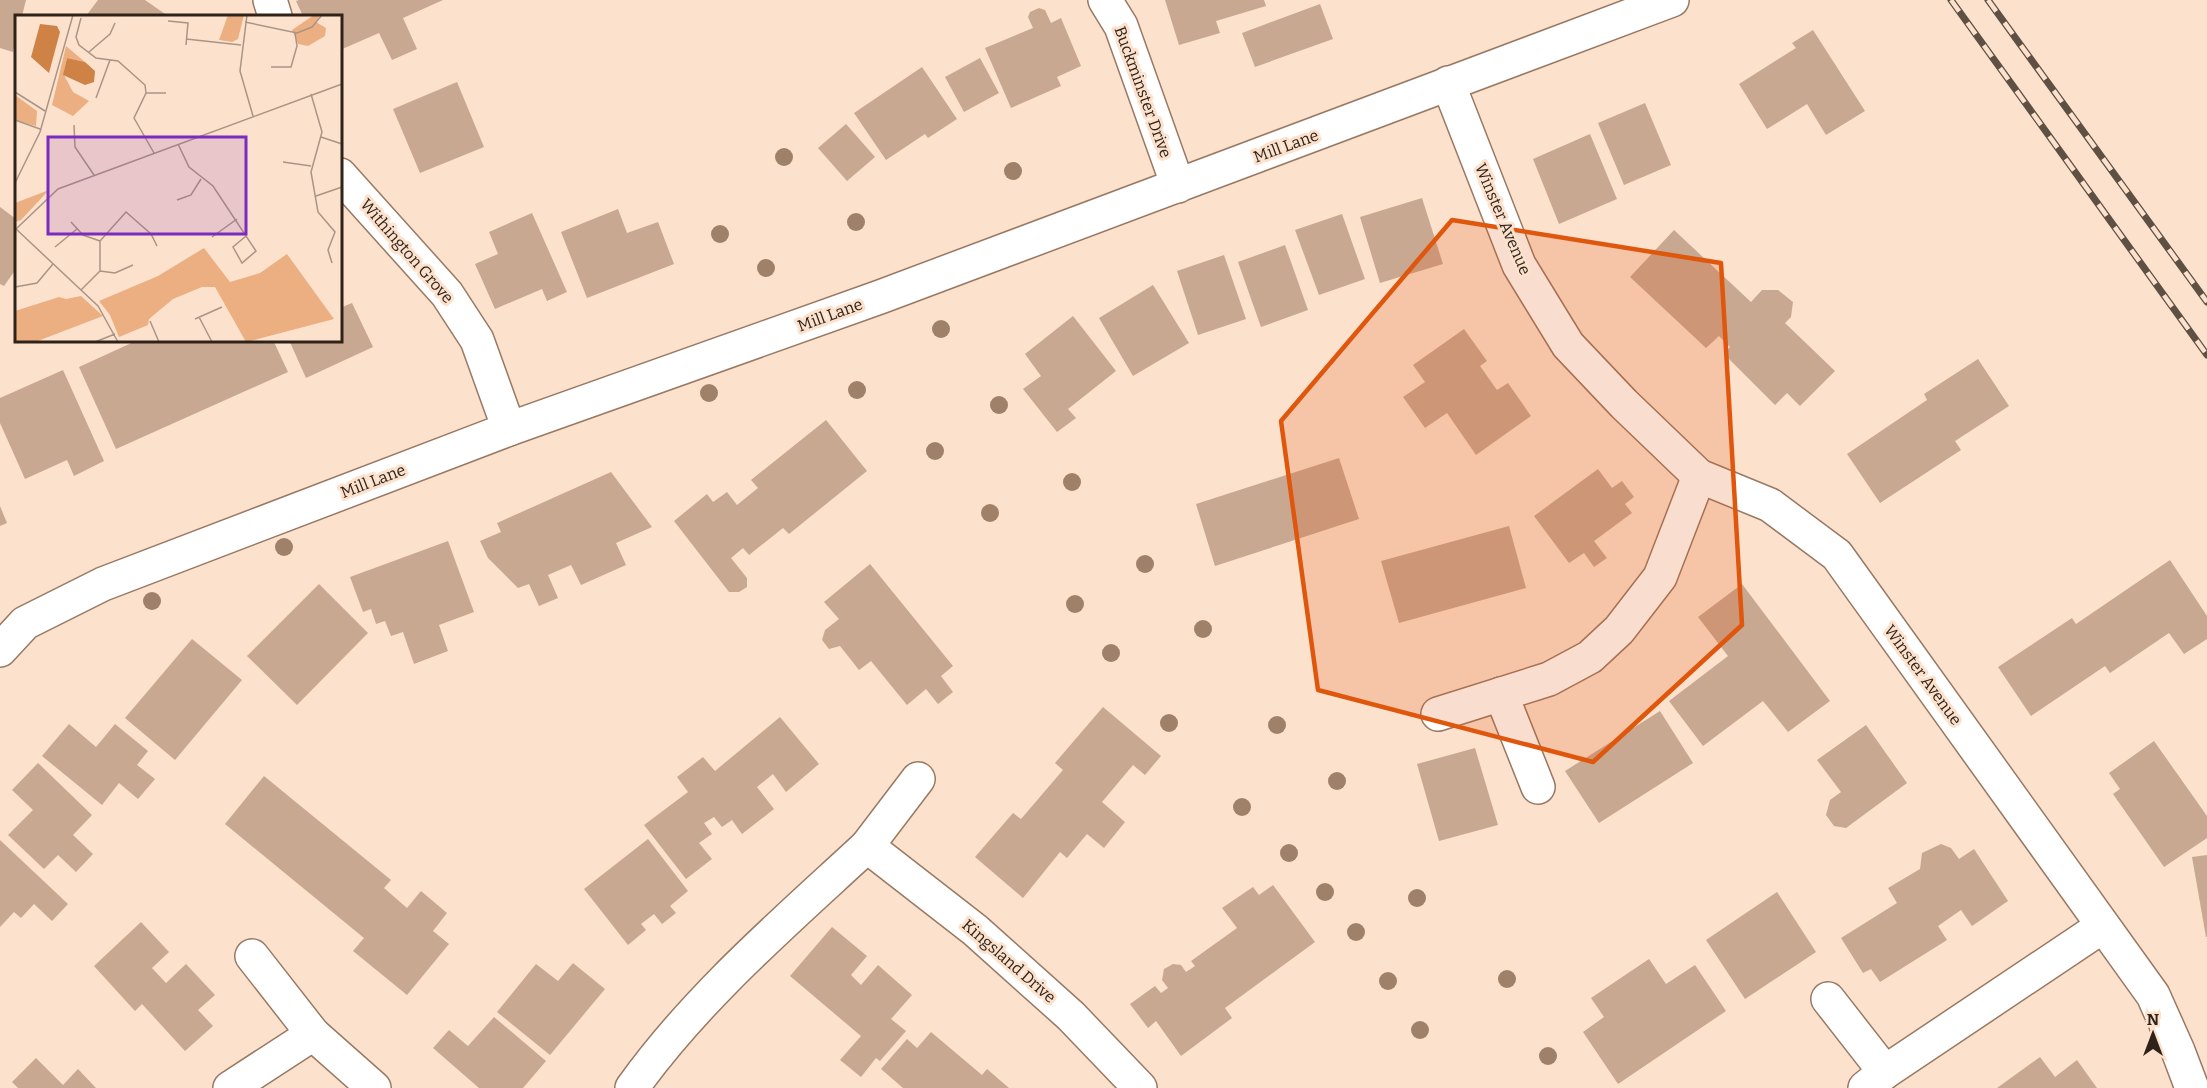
<svg xmlns="http://www.w3.org/2000/svg" width="2207" height="1088" font-family="Bitter,serif">
<rect width="100%" height="100%" fill="#fce1cd"/>
<g fill="#c9a891">
<polygon points="0,0 26,0 22,16 16,16 16,38 13,52 0,48"/>
<polygon points="98,0 145,0 168,16 86,16"/>
<polygon points="299,0 443,0 403,18 417,49 392,60 379,33 340,50 340,16 303,16 296,1"/>
<polygon points="1165,0 1264,0 1266,6 1216,21 1220,33 1179,45"/>
<polygon points="1320,4 1333,39 1255,67 1242,33"/>
<polygon points="1039,8 1045,10 1051,23 1061,18 1081,66 1057,77 1061,86 1011,108 985,48 1033,28 1028,17 1030,12"/>
<polygon points="1813,30 1865,111 1826,135 1807,104 1767,129 1739,84 1796,48 1792,43"/>
<polygon points="980,58 999,93 964,112 945,77"/>
<polygon points="922,67 957,119 928,138 925,134 886,160 854,113"/>
<polygon points="457,82 484,147 420,173 393,109"/>
<polygon points="1645,103 1671,165 1624,185 1598,123"/>
<polygon points="846,124 875,157 847,181 818,148"/>
<polygon points="1590,134 1617,199 1559,224 1533,159"/>
<polygon points="1422,198 1443,264 1380,283 1360,217"/>
<polygon points="0,207 16,219 16,269 4,286 0,284"/>
<polygon points="618,209 627,233 658,222 674,264 587,298 561,232"/>
<polygon points="532,213 567,292 547,301 542,289 495,309 475,264 498,254 489,232"/>
<polygon points="1342,214 1365,279 1319,295 1295,230"/>
<polygon points="1674,230 1751,302 1762,290 1778,290 1793,302 1791,317 1785,323 1835,371 1800,406 1787,393 1775,405 1724,354 1730,347 1719,336 1706,348 1630,277"/>
<polygon points="1285,245 1308,310 1261,327 1238,262"/>
<polygon points="1224,255 1246,319 1198,335 1177,271"/>
<polygon points="1153,285 1189,343 1133,376 1099,318"/>
<polygon points="352,303 373,347 306,378 289,340 340,340 340,308"/>
<polygon points="1073,316 1116,371 1068,409 1076,418 1057,432 1023,389 1041,376 1025,354"/>
<polygon points="1464,329 1487,361 1480,366 1497,390 1508,383 1531,416 1476,455 1447,413 1425,428 1403,397 1425,382 1413,365"/>
<polygon points="138,340 273,340 288,372 116,449 79,367"/>
<polygon points="1978,359 2009,406 1955,441 1961,450 1880,503 1847,454 1927,400 1924,394"/>
<polygon points="63,370 104,461 74,476 67,460 25,479 0,423 0,398"/>
<polygon points="826,420 867,471 789,534 783,528 749,555 743,548 731,558 747,578 747,587 739,592 729,592 674,521 707,494 713,502 727,492 737,505 758,488 751,480"/>
<polygon points="1339,458 1359,519 1215,566 1196,504"/>
<polygon points="1598,469 1612,488 1622,481 1634,497 1625,504 1632,513 1594,541 1607,558 1594,567 1584,553 1569,563 1534,516"/>
<polygon points="611,472 652,527 616,543 626,565 581,585 571,565 548,575 558,598 539,606 529,584 518,588 488,558 480,541 501,532 497,523"/>
<polygon points="0,506 7,523 0,526"/>
<polygon points="1509,526 1526,588 1399,623 1381,561"/>
<polygon points="448,541 474,612 439,625 448,651 414,664 403,632 391,636 385,621 376,624 371,609 363,612 350,577"/>
<polygon points="2170,560 2207,616 2207,639 2184,654 2169,633 2110,673 2105,666 2031,716 1998,667 2072,618 2076,624"/>
<polygon points="870,564 953,666 941,676 953,692 938,704 926,689 907,705 871,661 859,670 840,646 829,649 822,640 825,630 839,619 824,602"/>
<polygon points="319,584 368,633 297,705 247,656"/>
<polygon points="1742,584 1830,701 1788,732 1763,701 1703,746 1669,701 1728,656 1698,617"/>
<polygon points="192,639 242,680 175,760 125,718"/>
<polygon points="1103,707 1161,756 1145,775 1133,765 1102,802 1125,822 1104,848 1087,834 1067,858 1060,852 1023,898 975,857 1013,813 1021,819 1063,770 1055,763"/>
<polygon points="1660,711 1693,763 1599,823 1565,771"/>
<polygon points="780,717 819,764 786,792 773,774 757,787 774,809 742,834 732,820 722,827 714,817 704,823 712,834 699,843 712,859 686,879 644,825 688,792 677,777 703,757 715,771"/>
<polygon points="69,724 96,747 115,724 148,751 137,765 155,779 138,799 119,783 102,805 42,756"/>
<polygon points="1866,725 1907,783 1846,828 1834,826 1826,815 1830,800 1841,792 1817,760"/>
<polygon points="2154,741 2207,816 2207,838 2164,867 2113,794 2120,789 2109,773"/>
<polygon points="1475,748 1498,825 1439,841 1417,764"/>
<polygon points="38,763 92,815 73,835 93,854 76,872 58,855 44,869 8,835 33,810 12,790"/>
<polygon points="264,776 391,880 384,888 407,908 421,891 447,913 433,931 449,944 407,995 353,951 364,938 225,824"/>
<polygon points="648,839 688,891 670,906 676,913 662,924 654,914 641,924 646,930 628,945 584,889"/>
<polygon points="0,840 68,904 52,921 34,904 21,918 14,912 0,927"/>
<polygon points="1941,844 1951,848 1959,859 1974,849 2008,901 1972,926 1961,910 1938,926 1947,940 1880,982 1871,969 1863,973 1841,938 1897,903 1888,888 1920,869 1922,853"/>
<polygon points="2207,855 2207,937 2206,937 2192,857"/>
<polygon points="1273,885 1315,942 1225,1008 1232,1018 1181,1056 1156,1021 1148,1028 1130,1004 1155,986 1161,993 1168,988 1162,980 1164,969 1173,964 1181,965 1186,972 1195,966 1191,961 1237,928 1222,908 1253,887 1259,895"/>
<polygon points="1777,892 1816,952 1745,999 1706,940"/>
<polygon points="141,922 169,952 152,968 166,983 186,964 215,995 198,1010 213,1026 185,1051 142,1004 135,1011 94,966"/>
<polygon points="832,927 867,956 851,975 861,985 878,965 912,995 891,1019 906,1031 880,1061 876,1058 861,1077 840,1060 861,1036 790,976"/>
<polygon points="1649,959 1666,984 1695,965 1726,1011 1618,1084 1583,1032 1604,1017 1591,998"/>
<polygon points="573,963 605,989 550,1055 497,1012 536,964 558,981"/>
<polygon points="494,1017 546,1061 523,1088 479,1088 433,1048 449,1030 468,1046"/>
<polygon points="931,1032 982,1075 987,1069 1009,1088 903,1088 881,1069 907,1039 917,1048"/>
<polygon points="2040,1057 2055,1077 2077,1060 2097,1088 1997,1088"/>
<polygon points="36,1058 63,1085 78,1069 96,1088 18,1088 12,1082"/>
</g>
<g fill="none" stroke-linecap="round" stroke-linejoin="round">
<g stroke="#987963" stroke-width="36">
<g id="minor">
<polyline points="270,0 275,16"/>
<polyline points="1105,0 1121,26 1178,186"/>
<polyline points="1448,83 1519,265 1568,345 1624,404 1699,476 1770,505 1837,555 2153,995 2178,1051 2192,1088"/>
<polyline points="340,175 447,294 477,340 509,429"/>
<polyline points="0,650 25,623 103,584 509,429 880,297 1672,0"/>
<polyline points="1501,694 1538,787"/>
<polyline points="1438,714 1549,679 1590,657 1619,630 1660,577 1699,476"/>
<polyline points="867,846 918,779"/>
<polyline points="252,956 313,1034 374,1088"/>
<polyline points="1828,999 1885,1072"/>
<polyline points="230,1088 313,1034"/>
<path d="M632,1088C697,997 786,921 867,846L975,930L1071,1016L1140,1088"/>
<polyline points="1865,1088 1885,1072 2103,926"/>
</g>
</g>
<use href="#minor" stroke="#fff" stroke-width="33"/>
<g stroke="#5f5044" stroke-width="7">
<g id="rail">
<polyline points="1951,0 2207,355"/>
<polyline points="1988,0 2207,302"/>
</g>
</g>
<use href="#rail" stroke="#fce1cd" stroke-width="4.5" stroke-dasharray="14" stroke-linecap="butt"/>
</g>
<g fill="#9f8169">
<circle cx="784" cy="157" r="9"/>
<circle cx="1013" cy="171" r="9"/>
<circle cx="856" cy="222" r="9"/>
<circle cx="720" cy="234" r="9"/>
<circle cx="766" cy="268" r="9"/>
<circle cx="941" cy="329" r="9"/>
<circle cx="857" cy="390" r="9"/>
<circle cx="709" cy="393" r="9"/>
<circle cx="999" cy="405" r="9"/>
<circle cx="935" cy="451" r="9"/>
<circle cx="1072" cy="482" r="9"/>
<circle cx="990" cy="513" r="9"/>
<circle cx="284" cy="547" r="9"/>
<circle cx="1145" cy="564" r="9"/>
<circle cx="152" cy="601" r="9"/>
<circle cx="1075" cy="604" r="9"/>
<circle cx="1203" cy="629" r="9"/>
<circle cx="1111" cy="653" r="9"/>
<circle cx="1169" cy="723" r="9"/>
<circle cx="1277" cy="725" r="9"/>
<circle cx="1337" cy="781" r="9"/>
<circle cx="1242" cy="807" r="9"/>
<circle cx="1289" cy="853" r="9"/>
<circle cx="1325" cy="892" r="9"/>
<circle cx="1417" cy="898" r="9"/>
<circle cx="1356" cy="932" r="9"/>
<circle cx="1507" cy="979" r="9"/>
<circle cx="1388" cy="981" r="9"/>
<circle cx="1420" cy="1030" r="9"/>
<circle cx="1548" cy="1056" r="9"/>
</g>
<path fill="#df560d" fill-opacity="0.2" stroke="#df560d" stroke-width="4.5" stroke-linejoin="round" d="M1452,220L1721,263L1742,625L1593,762L1318,690L1281,421Z"/>
<g text-anchor="middle" dominant-baseline="central" stroke-width="6" stroke-linejoin="round" paint-order="stroke">
<g font-size="16" fill="#2e2219" stroke="#fce1cd">
<text transform="translate(1143 92) rotate(70)">Buckminster Drive</text>
<text transform="translate(1286 146) rotate(-20)">Mill Lane</text>
<text transform="translate(1503 219) rotate(67)">Winster Avenue</text>
<text transform="translate(407 251) rotate(49)">Withington Grove</text>
<text transform="translate(830 315) rotate(-20)">Mill Lane</text>
<text transform="translate(373 481) rotate(-21)">Mill Lane</text>
<text transform="translate(1923 675) rotate(54)">Winster Avenue</text>
<text transform="translate(1009 961) rotate(41)">Kingsland Drive</text>
</g>
</g>
<g transform="translate(15 15)">
<rect width="327" height="327" fill="#fce1cd"/>
<path d="M213,0H229L223,24L217,27L204,25ZM299,0H305L301,7L311,13L310,21L293,31L283,29L277,15ZM51,31L70,47L52,43L50,51L49,60L58,77L74,86L58,101L37,90ZM0,80L22,96L21,111L0,105ZM34,175L6,205L0,207V188ZM189,233L215,267L245,258L272,239L319,304L231,327L200,272H187L158,284L134,304L133,310L104,322L95,300L84,286L143,261ZM66,281L88,301L20,327H0V296L44,282L51,284Z" fill="#ecaf81"/>
<path d="M25,9L42,11L45,17L34,58L16,42ZM52,43L70,47L80,56L79,67L70,70L48,60Z" fill="#cf8245"/>
<path fill="none" stroke="#aa9585" stroke-width="1.5" d="M232,0L225,56L238,101M66,3L61,22L64,30L81,43L103,46L130,70L131,78L119,103L139,138M153,6L173,8L171,30M230,7L282,18L297,12L307,0M171,24L226,30M74,37L95,19L100,8M256,52H276L282,31L280,18M0,77L30,96M131,78H151M296,79L307,117L296,157L303,197L320,217L313,235L317,248M81,83L95,45M0,105L25,114M59,110L60,132L79,160M306,122L327,129M163,129L174,152L198,171L241,236L227,248L218,232L231,221M268,147L296,151M0,168L25,117L58,0M301,181L327,172M162,185L176,180L186,164M56,207L68,220L85,226M0,213L83,291L103,327M1,214L43,174L327,69M197,222L222,204M40,232L62,214M85,256L100,258L118,250M0,272L22,268L38,249M66,275L85,256V226L111,197L136,219L142,231M184,302L197,327M180,304L207,292M135,306L144,327M80,327L100,319"/>
<path fill="#7b2cbf" fill-opacity="0.15" stroke="#7b2cbf" stroke-width="3" d="M33,122H231V219H33Z"/>
<rect width="327" height="327" fill="none" stroke="#2e2219" stroke-width="3"/>
</g>
<g transform="translate(2153 1034)" stroke="#fce1cd" stroke-width="4.5" paint-order="stroke">
<path d="M0-4.5L10 22L0 15L-10 22Z" fill="#2e2219"/>
<text y="-9" font-size="16" font-weight="bold" text-anchor="middle" fill="#2e2219">N</text>
</g>
</svg>
